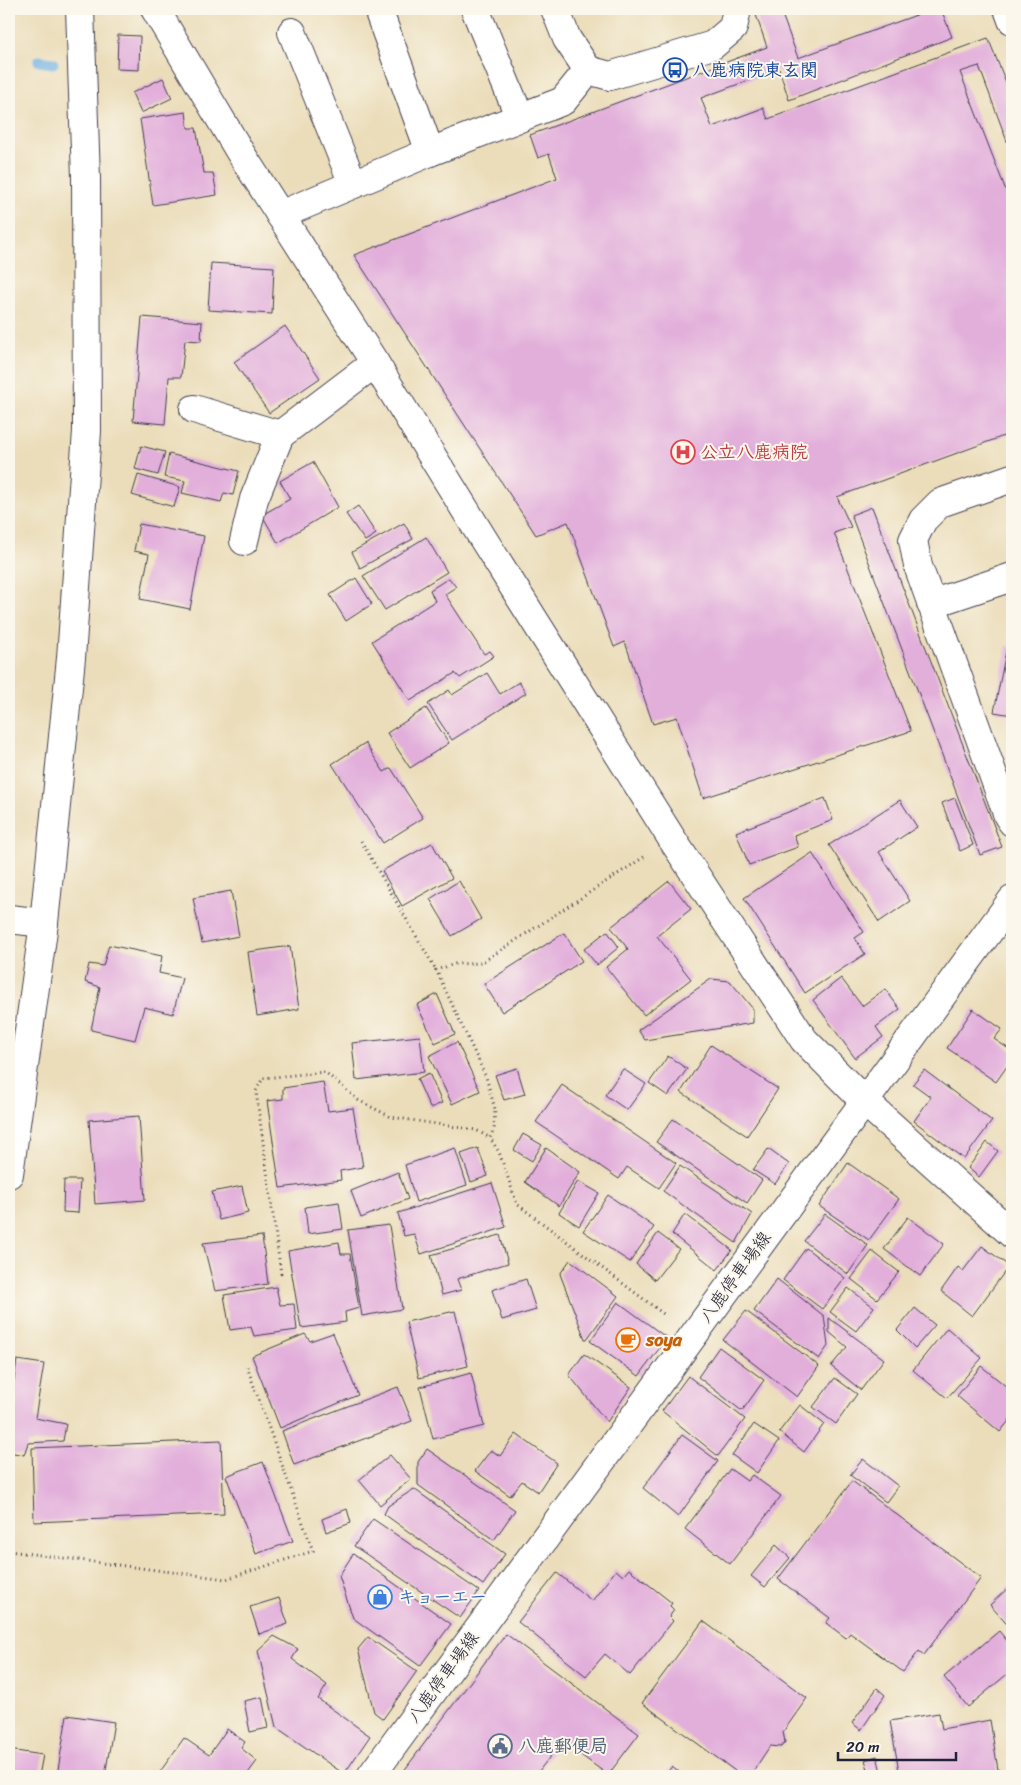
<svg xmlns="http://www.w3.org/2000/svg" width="1021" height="1785" font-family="Sriracha,'Klee One',sans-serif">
<rect width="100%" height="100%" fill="#fbf7ec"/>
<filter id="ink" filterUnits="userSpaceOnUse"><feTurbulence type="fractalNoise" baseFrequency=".02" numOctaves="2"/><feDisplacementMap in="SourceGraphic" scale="10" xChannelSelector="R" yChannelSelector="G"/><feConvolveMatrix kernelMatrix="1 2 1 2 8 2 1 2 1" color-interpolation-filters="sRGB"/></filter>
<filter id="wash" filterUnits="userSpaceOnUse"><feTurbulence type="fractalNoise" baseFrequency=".0096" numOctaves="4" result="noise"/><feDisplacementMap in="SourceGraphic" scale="20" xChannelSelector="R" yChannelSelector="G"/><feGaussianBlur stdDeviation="1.12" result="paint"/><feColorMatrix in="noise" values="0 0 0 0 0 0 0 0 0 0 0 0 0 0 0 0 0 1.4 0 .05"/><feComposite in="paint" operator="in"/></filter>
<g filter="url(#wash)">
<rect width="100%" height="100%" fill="#ebddba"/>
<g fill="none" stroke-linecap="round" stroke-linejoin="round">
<polyline stroke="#6fb1e3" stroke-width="11" points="39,61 53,63"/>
</g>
<g id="blocks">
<g fill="#e2afdb">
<polygon points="754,9 780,9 798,58 933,9 941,9 952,37 789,100 779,69 701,98 712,127 763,108 768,119 988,38 1012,97 1012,142 1008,144 979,66 960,72 1012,206 1012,433 837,497 851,527 834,533 911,731 703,798 677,717 653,724 625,642 614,647 568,522 536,535 354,255 557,178 549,154 538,158 530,135 767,47"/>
<polygon points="118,35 140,36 139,70 117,69"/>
<polygon points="163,78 172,98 141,113 132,93"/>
<polygon points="186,112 188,128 196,128 204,173 213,173 217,195 153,205 140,119"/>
<polygon points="211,263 274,267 272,314 208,310"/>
<polygon points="142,317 202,322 201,341 185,340 181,377 169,377 165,424 133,421"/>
<polygon points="285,326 320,378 269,413 234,362"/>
<polygon points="141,446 165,452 158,475 135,469"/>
<polygon points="169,454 239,471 233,495 224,493 221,502 182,493 185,481 164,477"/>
<polygon points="313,462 338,507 278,543 262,515 290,499 280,481"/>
<polygon points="138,475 180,487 174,507 132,495"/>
<polygon points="358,506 376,534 365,541 346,514"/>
<polygon points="872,507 1002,847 980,855 851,515"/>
<polygon points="404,523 413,539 360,568 352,552"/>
<polygon points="139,524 204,536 190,609 140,599 149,554 134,551"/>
<polygon points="426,537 447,572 385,610 363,576"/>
<polygon points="356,578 372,604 346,621 330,595"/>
<polygon points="449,578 456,587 445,594 484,654 490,651 494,656 460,678 455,673 410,701 372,641 435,601 430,590"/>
<polygon points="1007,646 1012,647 1012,715 994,712"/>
<polygon points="487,673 500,694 519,682 526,693 452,740 428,704 449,690 452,695"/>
<polygon points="426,708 449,743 410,768 387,733"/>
<polygon points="365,743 384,772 391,768 423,818 383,843 332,764"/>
<polygon points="825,798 833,820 794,835 798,847 749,865 736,832"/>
<polygon points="955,798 973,845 960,851 942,803"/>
<polygon points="900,800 917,827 879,852 910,901 879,922 829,845"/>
<polygon points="432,843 452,878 402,906 382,871"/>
<polygon points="812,853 864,932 855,938 865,954 805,993 744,898"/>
<polygon points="459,881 481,919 452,936 430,899"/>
<polygon points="669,881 691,909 657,936 691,979 644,1015 606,967 628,949 611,927"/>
<polygon points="231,891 239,936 202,943 193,898"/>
<polygon points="607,931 619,947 597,965 584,949"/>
<polygon points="564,933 582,961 502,1012 484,984"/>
<polygon points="109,945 162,956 159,973 182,978 173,1014 144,1007 135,1040 91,1030 100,987 85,982 89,964 103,966"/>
<polygon points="290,946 299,1009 257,1016 248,952"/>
<polygon points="841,978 862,1006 885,989 900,1009 876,1027 883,1037 855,1058 813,1000"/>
<polygon points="711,979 730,981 753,1009 753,1023 645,1040 638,1030"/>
<polygon points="437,994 455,1034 435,1043 417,1005"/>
<polygon points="973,1009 1002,1029 994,1039 1012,1051 1012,1059 996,1082 947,1048"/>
<polygon points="420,1036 424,1072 356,1080 352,1043"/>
<polygon points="457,1042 480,1091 452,1104 429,1056"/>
<polygon points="711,1045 778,1089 747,1136 681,1092"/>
<polygon points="668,1056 687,1069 668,1096 649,1083"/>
<polygon points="517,1068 525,1094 504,1100 495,1075"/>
<polygon points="623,1069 646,1084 627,1110 605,1095"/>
<polygon points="924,1070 992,1121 964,1159 914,1121 931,1097 913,1084"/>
<polygon points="429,1073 442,1103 430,1108 417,1079"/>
<polygon points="323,1082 328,1111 353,1108 363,1167 340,1171 341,1180 280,1188 267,1101 283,1099 283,1088"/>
<polygon points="562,1085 676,1163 659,1188 627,1167 619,1179 536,1122"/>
<polygon points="139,1116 145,1200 95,1204 89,1120"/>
<polygon points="673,1119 762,1180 747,1203 656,1142"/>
<polygon points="523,1134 542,1145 532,1161 514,1150"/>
<polygon points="987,1142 998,1151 979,1177 968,1168"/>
<polygon points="455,1148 467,1185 416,1202 405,1165"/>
<polygon points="478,1148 488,1176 471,1182 461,1154"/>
<polygon points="546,1148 580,1172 559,1206 525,1182"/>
<polygon points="768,1149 789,1164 775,1184 753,1170"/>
<polygon points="848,1163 899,1199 869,1240 819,1206"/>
<polygon points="680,1166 752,1214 736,1243 663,1191"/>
<polygon points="398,1172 408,1199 361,1218 351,1191"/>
<polygon points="64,1180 80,1180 78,1213 63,1212"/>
<polygon points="578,1181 599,1193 579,1226 559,1213"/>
<polygon points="492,1183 506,1227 421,1254 414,1234 404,1236 398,1213"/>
<polygon points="242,1186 248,1213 219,1220 212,1192"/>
<polygon points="608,1195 654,1227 630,1262 583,1231"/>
<polygon points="339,1202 343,1229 308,1234 305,1207"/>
<polygon points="685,1214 732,1250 717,1270 672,1234"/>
<polygon points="825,1214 868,1245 848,1274 804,1241"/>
<polygon points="908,1217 944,1244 920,1276 884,1249"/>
<polygon points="389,1225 402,1309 362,1316 348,1230"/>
<polygon points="658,1233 679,1249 655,1280 636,1264"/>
<polygon points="500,1235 508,1263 457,1279 461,1290 442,1295 431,1255"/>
<polygon points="262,1236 268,1284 215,1291 203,1243"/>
<polygon points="339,1242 341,1254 350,1254 359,1308 345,1312 346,1322 301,1328 288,1251"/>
<polygon points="982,1246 1009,1266 972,1316 941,1291 958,1267 963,1271"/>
<polygon points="806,1248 845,1278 822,1309 783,1280"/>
<polygon points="872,1251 899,1272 877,1299 851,1279"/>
<polygon points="570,1260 618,1296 587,1339 585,1339 560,1274"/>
<polygon points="526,1279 536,1310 502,1320 492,1290"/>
<polygon points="777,1279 824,1316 828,1346 819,1359 754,1311"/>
<polygon points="276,1287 280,1305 294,1304 297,1330 254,1336 251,1327 230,1330 224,1295"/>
<polygon points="848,1288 874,1307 856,1331 830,1312"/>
<polygon points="618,1302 667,1338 639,1376 590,1341"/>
<polygon points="915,1308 935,1325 915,1348 897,1330"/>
<polygon points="455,1311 468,1366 419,1378 406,1322"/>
<polygon points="746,1311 819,1366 797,1397 723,1340"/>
<polygon points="829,1318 884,1359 861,1390 831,1366 847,1347 829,1332"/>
<polygon points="947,1328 982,1358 947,1398 913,1370"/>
<polygon points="333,1333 358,1395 280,1428 252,1356 305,1334 310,1341"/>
<polygon points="719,1347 764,1380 742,1411 698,1377"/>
<polygon points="584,1354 631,1387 607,1422 569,1375"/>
<polygon points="17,1360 44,1364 35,1418 66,1424 63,1441 28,1443 24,1455 9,1452 9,1410"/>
<polygon points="981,1366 1012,1391 1012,1417 1000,1432 957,1396"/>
<polygon points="471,1373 484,1426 433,1439 420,1387"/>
<polygon points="688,1376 745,1419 718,1456 662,1411"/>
<polygon points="835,1378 857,1394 836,1424 813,1407"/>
<polygon points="398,1387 412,1421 294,1465 282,1431"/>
<polygon points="800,1405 824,1424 804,1452 779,1432"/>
<polygon points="754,1424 779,1441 757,1473 732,1455"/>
<polygon points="516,1434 557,1463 538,1492 522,1481 510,1496 475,1471 491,1450 500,1456"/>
<polygon points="682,1435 718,1461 678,1517 643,1488"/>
<polygon points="221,1440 224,1514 34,1522 32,1448"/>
<polygon points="427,1449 515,1510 494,1540 418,1485 418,1462"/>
<polygon points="390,1455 411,1479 380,1505 359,1480"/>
<polygon points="863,1459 898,1486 886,1502 850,1475"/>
<polygon points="263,1462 293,1541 256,1554 226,1476"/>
<polygon points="730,1469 747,1481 752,1475 781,1496 730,1564 685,1529"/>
<polygon points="852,1481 981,1578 924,1655 919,1651 903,1672 850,1633 846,1638 826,1623 830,1618 778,1579"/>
<polygon points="414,1489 505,1554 483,1585 384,1514 388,1506"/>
<polygon points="347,1509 351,1523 326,1532 322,1519"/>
<polygon points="373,1519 479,1591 460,1618 354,1546"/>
<polygon points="776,1545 790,1558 765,1587 751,1576"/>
<polygon points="353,1554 451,1624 420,1666 353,1618 339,1576"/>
<polygon points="629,1569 672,1603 670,1606 674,1610 669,1617 673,1621 630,1675 605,1654 586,1676 518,1622 557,1573 592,1601 616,1570 623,1576"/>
<polygon points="1012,1584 1012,1630 990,1605"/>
<polygon points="279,1598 288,1624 259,1634 250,1607"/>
<polygon points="703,1621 807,1698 783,1732 785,1742 781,1747 770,1746 750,1776 742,1776 642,1703"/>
<polygon points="999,1631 1012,1647 1012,1670 968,1707 944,1677"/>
<polygon points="506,1634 639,1734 608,1775 562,1741 535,1776 400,1776"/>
<polygon points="274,1636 298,1649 292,1659 327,1685 318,1699 370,1736 344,1774 276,1727 258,1651"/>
<polygon points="368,1637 417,1671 383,1719 374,1712 358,1649"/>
<polygon points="877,1688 885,1695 861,1730 852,1723"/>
<polygon points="262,1697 268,1728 250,1732 244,1701"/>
<polygon points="939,1713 942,1729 990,1720 999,1776 900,1776 890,1721"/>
<polygon points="67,1715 114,1722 105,1776 57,1776"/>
<polygon points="227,1729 245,1742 241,1748 257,1761 246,1776 157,1776 184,1738 209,1755"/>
<polygon points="9,1750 43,1755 39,1776 9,1776"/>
<polygon points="877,1756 882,1776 845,1776 868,1769 865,1760"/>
<polygon points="672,1766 685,1776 665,1776"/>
</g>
</g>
</g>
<g filter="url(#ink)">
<use href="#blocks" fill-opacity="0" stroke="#403e4e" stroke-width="1"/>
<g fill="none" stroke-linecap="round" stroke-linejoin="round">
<g stroke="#403e4e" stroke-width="30">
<g id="minor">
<polyline points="155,9 240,152 375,363 482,537 672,839 804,1040 864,1101 1012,1234"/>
<polyline points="475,9 520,118"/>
<polyline points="555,9 567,39 588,70 610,76 713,45 733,28 737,9"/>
<polyline points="1008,9 1012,20"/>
<polyline points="292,32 353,184"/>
<polyline points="430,152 563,101 588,70"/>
<polyline points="280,215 430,152 380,15 382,9"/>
<polyline points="194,409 280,435"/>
<polyline points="1012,478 940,503 923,520 913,540 918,566 1008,816 1012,822"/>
<polyline points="244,541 254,499 280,435 375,363"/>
<polyline points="931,604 1012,577"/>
<polyline points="9,919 44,923"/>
<polyline points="9,1174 44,923 71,658 87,431 86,178 80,9"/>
</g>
</g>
<g stroke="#403e4e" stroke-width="30">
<polyline id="major" points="371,1776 1012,900"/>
</g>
<g stroke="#403e4e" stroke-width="3" stroke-dasharray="1 4" stroke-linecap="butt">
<polyline points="361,841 436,970"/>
<polyline points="644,857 481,963 455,964 436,970 486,1077 495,1109 494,1128 490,1138 499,1152 517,1204 665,1315"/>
<polyline points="281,1274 256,1091 263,1078 325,1072 358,1100 391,1117 476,1130 490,1138"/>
<polyline points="9,1551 226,1579 313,1551 246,1364"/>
</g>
<use href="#minor" stroke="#fff" stroke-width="28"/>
<use href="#major" stroke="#fff" stroke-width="28"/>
</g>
</g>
<defs>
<g id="bus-ring" transform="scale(1.25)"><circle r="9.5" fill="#fbf7ec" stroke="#1a4fb4" stroke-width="1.5"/><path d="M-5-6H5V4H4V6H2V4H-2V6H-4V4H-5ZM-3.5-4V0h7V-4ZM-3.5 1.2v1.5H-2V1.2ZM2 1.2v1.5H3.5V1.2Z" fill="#1a4fb4"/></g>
<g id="hospital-ring" transform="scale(1.25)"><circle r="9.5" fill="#fbf7ec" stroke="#e0444e" stroke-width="1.5"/><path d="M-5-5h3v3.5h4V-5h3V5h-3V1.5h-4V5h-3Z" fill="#e0444e"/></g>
<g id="cafe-ring" transform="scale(1.25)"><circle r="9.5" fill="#fbf7ec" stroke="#e8710a" stroke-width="1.5"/><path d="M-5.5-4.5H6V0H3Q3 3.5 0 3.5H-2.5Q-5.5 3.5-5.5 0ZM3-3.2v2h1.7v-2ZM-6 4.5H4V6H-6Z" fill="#e8710a"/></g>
<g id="shop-ring" transform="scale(1.25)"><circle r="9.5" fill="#fbf7ec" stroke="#3f7fe0" stroke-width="1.5"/><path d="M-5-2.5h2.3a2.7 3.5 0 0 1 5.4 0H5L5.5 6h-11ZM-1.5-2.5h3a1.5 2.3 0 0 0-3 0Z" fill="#3f7fe0"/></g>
<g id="civic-ring" transform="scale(1.25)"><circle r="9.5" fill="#fbf7ec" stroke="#5c6f8a" stroke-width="1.5"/><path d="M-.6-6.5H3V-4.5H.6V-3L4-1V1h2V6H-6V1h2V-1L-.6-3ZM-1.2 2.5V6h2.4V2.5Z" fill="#5c6f8a"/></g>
</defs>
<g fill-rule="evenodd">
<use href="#bus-ring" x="675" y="70"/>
<use href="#hospital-ring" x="683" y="452"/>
<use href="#cafe-ring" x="628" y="1340"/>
<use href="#shop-ring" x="380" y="1597"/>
<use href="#civic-ring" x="500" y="1746"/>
</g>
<g text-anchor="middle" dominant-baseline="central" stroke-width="4" stroke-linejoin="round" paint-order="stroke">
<g font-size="18" font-weight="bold" fill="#164399" stroke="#fbf7ec" text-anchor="start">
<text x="692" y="70">八鹿病院東玄関</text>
</g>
<g font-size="18" font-weight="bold" fill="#be3a42" stroke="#fbf7ec" text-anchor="start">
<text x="700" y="452">公立八鹿病院</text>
</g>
<g font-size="18" fill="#22223b" stroke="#fbf7ec">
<text transform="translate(735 1277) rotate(-54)">八鹿停車場線</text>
<text transform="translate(443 1677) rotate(-54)">八鹿停車場線</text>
</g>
<g font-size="18" font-weight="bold" fill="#c56008" stroke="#fbf7ec" text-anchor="start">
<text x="646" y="1340">soya</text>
</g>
<g font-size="18" font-weight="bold" fill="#366cbe" stroke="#fbf7ec" text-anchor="start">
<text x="398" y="1597">キョーエー</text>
</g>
<g font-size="18" font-weight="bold" fill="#4e5e75" stroke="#fbf7ec" text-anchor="start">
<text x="518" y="1746">八鹿郵便局</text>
</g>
</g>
<rect width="1021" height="1785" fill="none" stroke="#fbf7ec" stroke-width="30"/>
<path d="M838 1752v8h118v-8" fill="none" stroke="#22223b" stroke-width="2.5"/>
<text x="846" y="1752" font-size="15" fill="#22223b" stroke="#fbf7ec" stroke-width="4" paint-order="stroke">20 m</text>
</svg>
